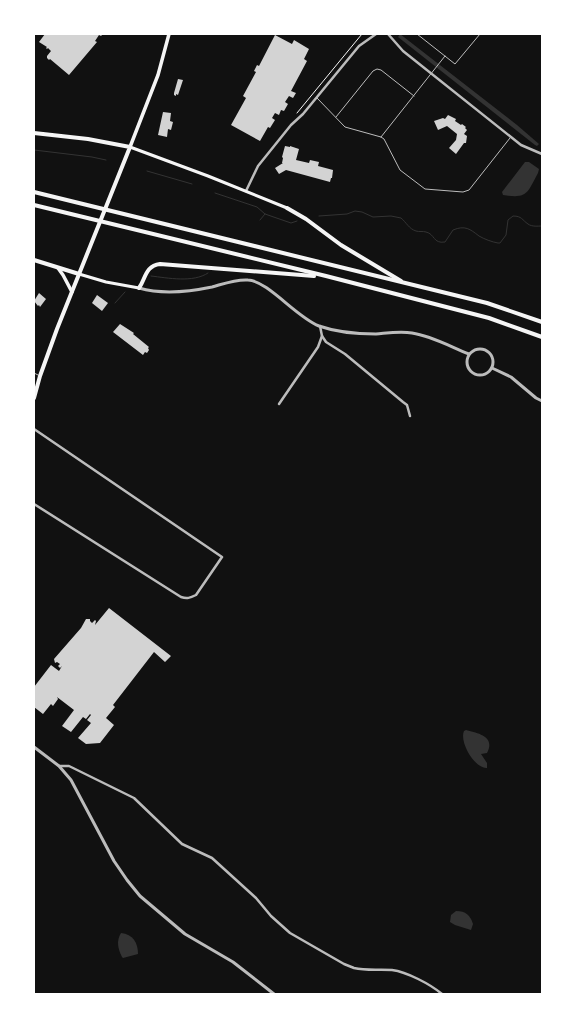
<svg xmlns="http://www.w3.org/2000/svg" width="576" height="1028" font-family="Manrope,sans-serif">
<rect width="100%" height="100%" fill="#111"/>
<g fill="#333">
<polygon points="400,34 517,125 539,144 537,146 535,145 398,37"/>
<path d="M525,162H529L539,169L538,173C527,193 528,199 503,195L502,192Z"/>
<path d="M466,730C477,733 496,736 487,753L481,754L487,763V768C475,769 459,742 464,731Z"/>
<path d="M456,911C466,911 470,915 473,924L471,930L455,925L450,922L451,915Z"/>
<path d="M121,933C133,934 138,943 138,954L123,958L122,957C118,949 116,941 121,933Z"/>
</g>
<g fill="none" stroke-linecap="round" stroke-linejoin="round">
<g stroke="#333" stroke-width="1">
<polyline points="34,150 92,157 106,160"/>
<polyline points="147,171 192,184"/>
<polyline points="215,193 257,207 265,214 291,223 297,221"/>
<path d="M319,216L347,214L355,211L362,212L373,217L391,216L401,218C406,222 409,229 416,231C419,232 423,231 426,232C435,234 433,244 445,242L453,230C465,225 470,229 479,236C484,239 492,242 498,243H500L506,235L508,220L513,216C522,216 522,220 528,224C532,227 538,226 542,226"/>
<polyline points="260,220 265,214"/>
<path d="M151,276C168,278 193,283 208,273"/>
<polyline points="115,303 125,292"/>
</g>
</g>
<g fill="#d3d3d3">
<polygon points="45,34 103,34 101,36 99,35 95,41 97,42 69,75 50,59 49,60 47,58 47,56 51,51 48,48 47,49 46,48 47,47 39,42"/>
<polygon points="275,35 292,44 294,40 309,49 304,59 307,61 291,91 296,93 293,98 289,96 285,102 288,104 284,111 281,110 279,115 275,113 272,118 275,120 270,128 268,127 260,141 231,125 246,98 243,96 256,72 254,71 257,65 259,66"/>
<polygon points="178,79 183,80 178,95 176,94 176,96 174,95 174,93"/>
<polygon points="163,112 171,113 170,121 173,122 171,130 168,129 167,137 158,135"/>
<polygon points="448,115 456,119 455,121 461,125 462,124 466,127 465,128 467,130 464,134 467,136 466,143 464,143 456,154 449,148 456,140 457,134 447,126 438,130 434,121 443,118 445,119"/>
<polygon points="285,146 290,147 290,146 299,149 296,160 309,163 310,160 319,162 318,166 333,170 332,178 331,178 330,182 286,170 279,174 275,168 283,163 282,163 283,158 282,157"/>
<polygon points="39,293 46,299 40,307 39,305 38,306 34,301"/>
<polygon points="97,295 108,303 102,311 92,303"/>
<polygon points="120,324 134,333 133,334 149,347 148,348 149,350 147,353 145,352 143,355 113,332"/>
<polygon points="109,608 171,656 165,662 154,652 113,705 115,707 106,718 114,725 100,743 86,744 78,738 91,723 87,720 91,715 90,714 86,719 83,717 71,732 62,726 74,710 57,697 58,699 53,706 51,704 43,714 34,707 34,687 51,665 59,671 62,666 60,668 58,666 60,664 57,662 55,663 54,659 81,628 86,619 90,619 90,621 92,623 95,620 96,621 95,625"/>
</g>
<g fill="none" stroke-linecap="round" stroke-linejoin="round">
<polyline stroke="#f5f5f5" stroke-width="1" points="297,113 362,34"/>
<g stroke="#bcbcbc" stroke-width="1">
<polyline points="417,34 455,64 480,34"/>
<polyline points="317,98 345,127 381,137 384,139 400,170 425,189 463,192 469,190 510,138"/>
<polyline points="336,117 373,71 377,69 381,70 414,96"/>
<polyline points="381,137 445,56"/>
<polyline points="34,373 38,375"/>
</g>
<g stroke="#bcbcbc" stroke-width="2.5">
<polyline points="388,34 403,51 521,145 542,154"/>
<polyline points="246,191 258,166 291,125 303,114 359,46 376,34"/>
<polyline points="322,336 326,342 345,354 403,402 407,405 410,416"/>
<polyline points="279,404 318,347 322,336 320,326"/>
<path d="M34,429L222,557L196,595C190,598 187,599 181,597L34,504"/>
<path d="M59,766H69L134,798L182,844L212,858L256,898L271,916L290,933L344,964L354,968C367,971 379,969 392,970C407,972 430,984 442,994"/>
</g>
<g stroke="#bcbcbc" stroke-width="3">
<path d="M139,288C163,295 188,292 212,287C223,284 236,279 248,280C268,281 296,317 319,326C336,332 357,334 376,334C388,333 400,331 412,333C432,336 451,347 469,354"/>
<circle cx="480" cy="362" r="13"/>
<polyline points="492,368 511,377 536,398 542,401"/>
<polyline points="34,747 59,766 71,780 114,861 127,880 140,896 185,934 233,962 274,994"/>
</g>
<g stroke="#f5f5f5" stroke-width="3">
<polyline points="130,147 208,176 287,208"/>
<polyline points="79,274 106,282 139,288"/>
</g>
<g stroke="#f5f5f5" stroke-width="3.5">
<polyline points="130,147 158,75 169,34"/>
<polyline points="58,268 63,275 72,292"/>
</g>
<g stroke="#f5f5f5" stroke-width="4">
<polyline points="34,133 88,139 130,147 57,329 40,376 34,398"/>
<polyline points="34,260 79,274"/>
</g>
<g stroke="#f5f5f5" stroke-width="4">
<polyline points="34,192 487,303 542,322"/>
<polyline points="34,205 326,276 489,318 542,337"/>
<polyline points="287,208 306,219 341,245 401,281"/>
<path d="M139,288C146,278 145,266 160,264L314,276"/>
</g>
</g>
<rect width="576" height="1028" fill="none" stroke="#ffffff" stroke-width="70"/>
</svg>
